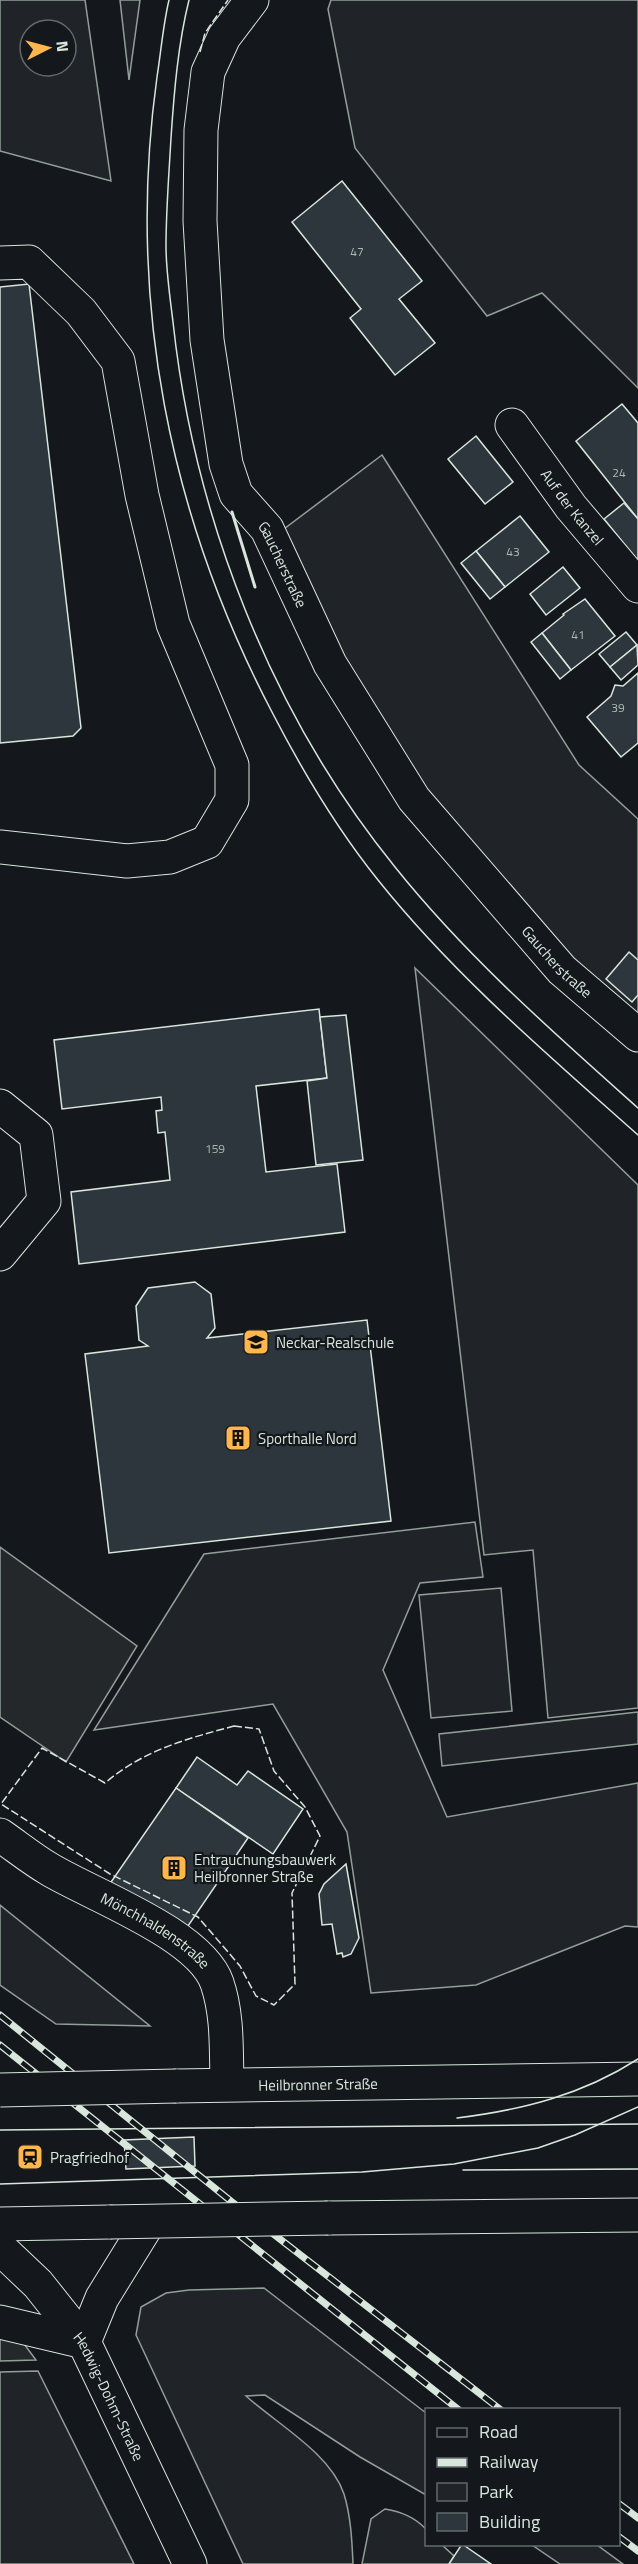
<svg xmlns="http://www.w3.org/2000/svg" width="638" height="2564" font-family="'Titillium Web',sans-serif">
<rect width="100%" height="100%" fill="#14181c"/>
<g fill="#202428" stroke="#939e99" stroke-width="1.5" fill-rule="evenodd">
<path d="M0,0H85L111,181L0,151ZM30,30H66V66H30Z"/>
<polygon points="120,0 140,0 129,80"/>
<polygon points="331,0 638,0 638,388 542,293 487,316 355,148 328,9"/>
<polygon points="382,455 579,765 638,819 638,1024 474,857 338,662 280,532"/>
<polygon points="415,968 638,1185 638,1708 548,1718 533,1550 484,1555"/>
<polygon points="475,1522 483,1577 420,1583 383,1670 447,1817 638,1783 638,1927 625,1926 476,1985 371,1993 347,1832 273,1704 94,1730 204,1554"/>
<polygon points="501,1588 512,1711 431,1718 419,1595"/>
<polygon points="638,1712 638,1744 442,1766 439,1734"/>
<polygon points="0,1905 150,2026 56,2024 0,1985"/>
<path d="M264,2288L426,2413V2495L360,2457L265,2395L246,2396C277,2424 330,2453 344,2494C351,2517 352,2541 353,2564H243L136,2335L141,2307L166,2293L189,2290Z"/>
<polygon points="38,2371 134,2564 0,2564 0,2372"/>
<path d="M385,2509C402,2512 414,2517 426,2529V2544L442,2545L454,2556L449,2564H362L371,2519Z"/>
<polygon points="532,2545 597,2545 623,2564 560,2564"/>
</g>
<g fill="#24282b" stroke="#939e99" stroke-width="1.5">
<polygon points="0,1547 137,1646 66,1762 0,1717"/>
<polygon points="0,2315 7,2321 36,2360 0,2361"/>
</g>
<g fill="#2c363c" stroke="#d8e6dc" stroke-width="1.5">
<polygon points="342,181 422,281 399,299 435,343 395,375 350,318 361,309 292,222"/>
<polygon points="29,284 81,728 73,736 0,743 0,287"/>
<polygon points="622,404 638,423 638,519 576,441"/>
<polygon points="476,436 513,482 485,504 448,459"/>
<polygon points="624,503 638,519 638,561 604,519"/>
<polygon points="520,516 549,552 505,587 476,551"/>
<polygon points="476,551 505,587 490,599 461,563"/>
<polygon points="563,567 580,588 546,615 530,594"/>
<polygon points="585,599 615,636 571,670 542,633 564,615 563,614"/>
<polygon points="626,632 637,645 610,667 599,654"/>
<polygon points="542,633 571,670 560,679 531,642"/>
<polygon points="637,645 638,665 621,680 610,667"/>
<polygon points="638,673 638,743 621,757 587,717 611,696 615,685 623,686"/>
<polygon points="629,952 638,960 638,995 632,1002 606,979"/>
<polygon points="319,1009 327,1078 256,1086 266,1172 337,1164 345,1232 79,1264 71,1192 170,1180 165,1132 158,1133 156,1111 162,1110 161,1097 62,1109 54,1040"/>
<polygon points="346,1015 363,1160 316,1165 307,1081 327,1078 320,1017"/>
<polygon points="195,1282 211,1294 215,1328 207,1338 367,1320 391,1521 109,1553 85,1354 148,1346 139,1340 136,1306 148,1288"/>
<polygon points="197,1757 237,1785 248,1771 303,1809 273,1854 176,1788"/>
<polygon points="176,1788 248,1838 173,1948 100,1898"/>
<polygon points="346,1864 359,1938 351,1954 343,1957 342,1953 337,1954 332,1924 322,1925 319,1894 324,1884"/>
<polygon points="194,2137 195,2166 126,2169 124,2140"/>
<polygon points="462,2544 491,2564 449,2564"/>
</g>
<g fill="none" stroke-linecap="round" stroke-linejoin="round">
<g stroke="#d8e6dc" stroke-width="35">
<g id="minor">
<path id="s1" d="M252,0L224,37L208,72L201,130L200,221L207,340L226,464L236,494L267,529L330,664L414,799L562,970L638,1035"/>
<polyline points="0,263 29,262 81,312 118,361 142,495 173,624 232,765 232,800 207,842 170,857 127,861 0,847"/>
<path id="s2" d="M512,425L571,507L638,586"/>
<polyline points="0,1106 36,1135 44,1201 0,1254"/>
<path id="s3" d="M0,1835C16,1846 32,1859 49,1869C92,1895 200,1934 217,1983C228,2015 226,2050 227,2083"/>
<path id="s4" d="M0,2248L38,2284L84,2342L190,2564"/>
<polyline points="0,2322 84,2342"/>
<polyline points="84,2342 102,2298 149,2222"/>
</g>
</g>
<g stroke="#d8e6dc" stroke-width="35">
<g id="major">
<path id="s5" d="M176,2086L638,2079"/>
<polyline points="328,2218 638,2215"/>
<polyline points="0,2224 110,2222"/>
</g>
</g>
<use href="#minor" stroke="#14181c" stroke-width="33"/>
<use href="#major" stroke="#14181c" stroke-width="33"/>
<g stroke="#d8e6dc" stroke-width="1.5">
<path d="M169,0C163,25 161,52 157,77C126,300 169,516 273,714C303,772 337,829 378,880C454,975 547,1054 638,1135"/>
<path d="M189,0C178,44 174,93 171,138C169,174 166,210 166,246C166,271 170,297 173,322C194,517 271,714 395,867C467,957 553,1032 638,1108"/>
<path d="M457,2118C522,2110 582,2095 638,2059"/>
<polyline points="0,2130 638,2124"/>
<polyline points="463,2170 638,2169"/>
<polyline points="0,2184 362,2172 454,2164 538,2148 575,2135 638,2107"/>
</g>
<g stroke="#d8e6dc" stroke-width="7">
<g id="rail">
<polyline points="0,2015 232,2202 501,2410"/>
<polyline points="0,2045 459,2410"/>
<polyline points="618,2503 638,2518"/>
<polyline points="618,2536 638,2551"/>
</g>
</g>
<use href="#rail" stroke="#14181c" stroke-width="4.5" stroke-dasharray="14" stroke-linecap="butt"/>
<g stroke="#d8e6dc" stroke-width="35" stroke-linecap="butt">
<g id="major-bridge">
<polyline points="0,2090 176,2086"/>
<polyline points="110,2222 328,2218"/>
</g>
</g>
<use href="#major-bridge" stroke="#14181c" stroke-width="33"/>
<g stroke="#d8e6dc" stroke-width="1.5" stroke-dasharray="8 3" stroke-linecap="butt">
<polyline points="200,52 205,33 228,0"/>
<path d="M234,1726L259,1729L274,1771L305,1807L320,1836L292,1893L295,1984L274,2005L256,1996L240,1966L198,1917L110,1874L1,1804L42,1748L105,1783C144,1750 186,1739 234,1726Z"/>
</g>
<polyline stroke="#d8e6dc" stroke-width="3" points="232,512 255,587"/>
</g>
<defs>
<g id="school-square" transform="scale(1.35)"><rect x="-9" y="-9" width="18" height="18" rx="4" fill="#ffb74d" stroke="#14181c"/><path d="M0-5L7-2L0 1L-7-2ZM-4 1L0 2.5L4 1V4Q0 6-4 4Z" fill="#111"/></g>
<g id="building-square" transform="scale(1.35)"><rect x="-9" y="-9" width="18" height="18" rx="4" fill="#ffb74d" stroke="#14181c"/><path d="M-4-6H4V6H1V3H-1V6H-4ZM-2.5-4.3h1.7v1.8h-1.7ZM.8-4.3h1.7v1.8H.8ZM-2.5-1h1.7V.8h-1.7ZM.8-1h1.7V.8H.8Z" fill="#111"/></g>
<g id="station-square" transform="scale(1.35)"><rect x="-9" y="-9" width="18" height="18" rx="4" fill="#ffb74d" stroke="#14181c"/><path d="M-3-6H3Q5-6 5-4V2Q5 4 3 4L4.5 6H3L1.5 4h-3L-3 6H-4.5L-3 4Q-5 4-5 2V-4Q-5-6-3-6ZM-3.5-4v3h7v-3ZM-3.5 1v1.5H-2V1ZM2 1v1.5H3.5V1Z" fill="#111"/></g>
</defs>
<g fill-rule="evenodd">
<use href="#school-square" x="256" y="1342"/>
<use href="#building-square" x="238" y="1438"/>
<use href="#building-square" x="174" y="1868"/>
<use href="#station-square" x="30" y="2157"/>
</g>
<g text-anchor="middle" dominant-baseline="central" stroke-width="4.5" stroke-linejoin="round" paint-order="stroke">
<g font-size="12" fill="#adbab4">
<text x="357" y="251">47</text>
<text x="619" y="472">24</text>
<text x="513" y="551">43</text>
<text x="578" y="634">41</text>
<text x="618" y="707">39</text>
<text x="215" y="1148">159</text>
</g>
<g font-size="15" fill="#d8e6dc" stroke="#14181c">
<text stroke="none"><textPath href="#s2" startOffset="102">Auf der Kanzel</textPath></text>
<text stroke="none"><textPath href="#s1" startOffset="596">Gaucherstraße</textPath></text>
<text stroke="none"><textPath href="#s1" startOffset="1082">Gaucherstraße</textPath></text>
<text stroke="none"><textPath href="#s3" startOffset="183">Mönchhaldenstraße</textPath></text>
<text stroke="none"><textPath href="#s5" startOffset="142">Heilbronner Straße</textPath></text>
<text stroke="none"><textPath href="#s4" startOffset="186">Hedwig-Dohm-Straße</textPath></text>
</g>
<g font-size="15" fill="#d8e6dc" stroke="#14181c" text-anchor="start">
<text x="276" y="1342">Neckar-Realschule</text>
<text x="258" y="1438">Sporthalle Nord</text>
<text x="194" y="1859">Entrauchungsbauwerk<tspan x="194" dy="17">Heilbronner Straße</tspan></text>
<text x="50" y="2157">Pragfriedhof</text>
</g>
</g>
<rect x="425" y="2408" width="195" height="138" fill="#14181c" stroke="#626a69" stroke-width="1.5"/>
<rect x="437" y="2428" width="30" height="9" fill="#14181c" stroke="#626a69" stroke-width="1.5"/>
<text x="479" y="2438" font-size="18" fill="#d8e6dc">Road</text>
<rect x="437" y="2458" width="30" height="9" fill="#d8e6dc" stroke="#626a69" stroke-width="1.5"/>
<text x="479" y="2468" font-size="18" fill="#d8e6dc">Railway</text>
<rect x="437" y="2483" width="30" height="18" fill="#202428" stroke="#626a69" stroke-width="1.5"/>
<text x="479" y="2498" font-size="18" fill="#d8e6dc">Park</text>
<rect x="437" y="2513" width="30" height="18" fill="#2c363c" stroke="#626a69" stroke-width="1.5"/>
<text x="479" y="2528" font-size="18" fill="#d8e6dc">Building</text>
<g transform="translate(48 48) rotate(84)"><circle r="28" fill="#14181c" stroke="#626a69" stroke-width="1.5"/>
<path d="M0-4.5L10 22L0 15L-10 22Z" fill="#ffb74d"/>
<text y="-9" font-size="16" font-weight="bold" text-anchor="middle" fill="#d8e6dc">N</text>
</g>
</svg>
